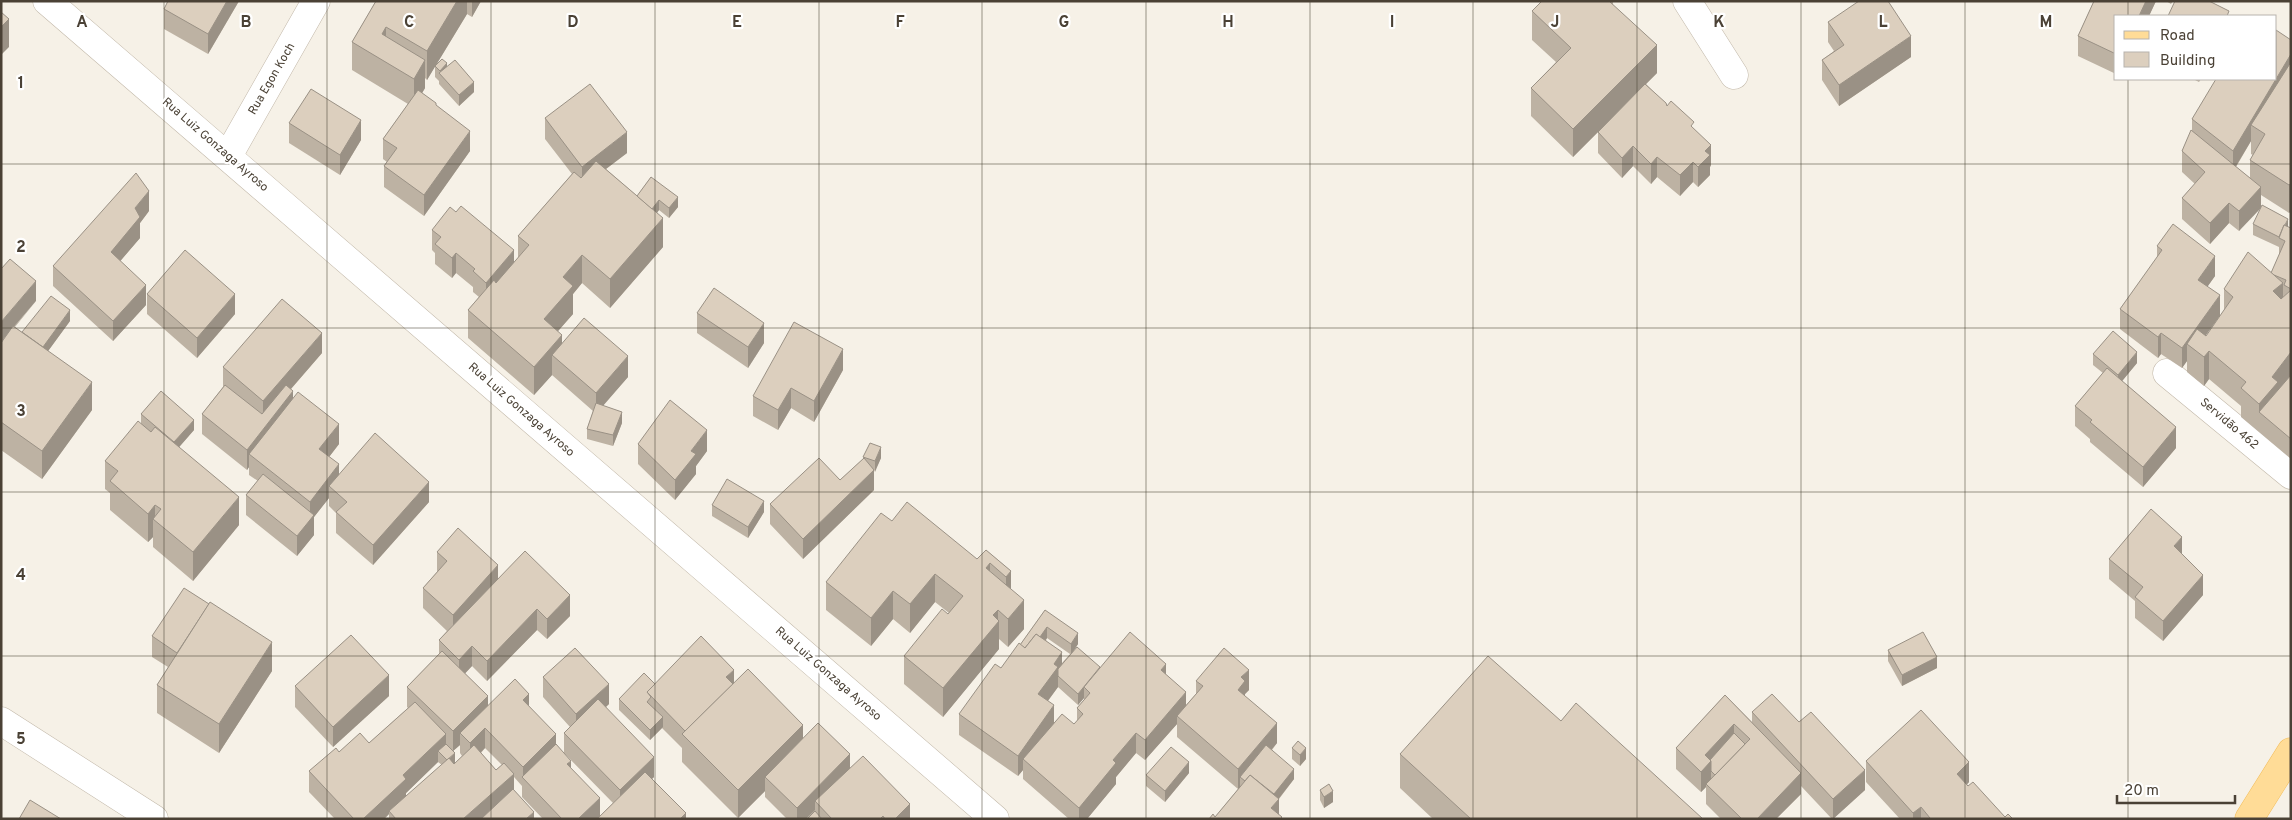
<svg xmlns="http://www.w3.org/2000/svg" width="2292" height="820" font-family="Overpass,sans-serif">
<rect width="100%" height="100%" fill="#f6f1e7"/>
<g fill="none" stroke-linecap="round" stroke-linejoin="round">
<g stroke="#c2b8a9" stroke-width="29">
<g id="minor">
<polyline points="47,1 995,819"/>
<polyline points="1687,1 1734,75"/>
<polyline points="228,156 316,1"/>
<polyline points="2167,373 2291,475"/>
<polyline points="1,721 154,819"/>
</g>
</g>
<g stroke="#f2bc59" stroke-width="29">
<polyline id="major" points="2249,819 2291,752"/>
</g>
<use href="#minor" stroke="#fff" stroke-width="28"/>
<use href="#major" stroke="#ffdc97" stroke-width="28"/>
</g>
<g fill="#bdb2a3" fill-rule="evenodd">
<polygon points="239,1 208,54 164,29 164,9"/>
<polygon points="376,1 481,1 472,17 467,14 436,65 447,67 474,92 459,106 439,84 439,81 435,77 435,66 427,80 425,78 425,88 422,93 436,106 470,151 424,216 384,187 384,166 387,162 383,159 383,139 408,104 352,70 352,42"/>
<polygon points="1613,1 1613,5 1657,73 1646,84 1667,106 1694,129 1711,165 1710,167 1710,175 1698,187 1693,182 1680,196 1657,177 1651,184 1633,166 1622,178 1598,153 1598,132 1603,127 1573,157 1531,116 1531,88 1556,62 1532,40 1532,11"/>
<polygon points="2094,1 2156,1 2149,16 2116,16 2116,74 2078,56 2078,36"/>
<polygon points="2166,1 2173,1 2171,4"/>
<polygon points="1828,22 1911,57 1839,106 1822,80 1822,60 1834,51 1828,42"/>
<path d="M2291,40V211L2289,213L2261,195L2239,231L2229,223L2210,244L2182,219V198L2195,184L2182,172V151L2192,130V119ZM2251,141V154L2253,155L2250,160V178L2236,167Z"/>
<polygon points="2193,79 2201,79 2199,82"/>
<polygon points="545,118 627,153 606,169 637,196 651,177 678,207 669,218 659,210 657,213 663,247 610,308 582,283 573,294 573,314 558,331 562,343 628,377 603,405 622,423 613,446 587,439 587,429 593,411 552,375 534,395 468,338 468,310 479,297 473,292 473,287 456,273 452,278 435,264 435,253 432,250 432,230 514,262 518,258 518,236 572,174 545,139"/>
<polygon points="289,123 361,140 340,175 289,143"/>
<polygon points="149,211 140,223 140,238 120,261 146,305 113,341 53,286 53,266"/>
<polygon points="2253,224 2288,227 2291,228 2291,459 2241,417 2241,406 2209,379 2204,386 2187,372 2187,361 2182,368 2161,354 2158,358 2120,329 2120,309 2157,258 2157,246 2215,276 2207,287 2206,336 2224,311 2224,289 2271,273 2279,255 2279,247 2253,235"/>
<polygon points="147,294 235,314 197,358 147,314"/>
<polygon points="36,301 15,327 22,332 70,321 48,351 92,410 42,479 1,450 1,342"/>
<polygon points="697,313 764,343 748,368 697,333"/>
<polygon points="322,353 291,389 293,398 339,444 329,457 339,474 429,502 373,565 336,533 336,513 329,506 329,498 314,517 314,535 297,556 246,515 246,495 258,481 249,475 249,467 247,470 202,434 202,414 223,387 223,367"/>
<polygon points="2093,354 2137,363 2122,381 2176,448 2143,487 2090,442 2090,439 2075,426 2075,406 2103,373 2093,365"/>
<polygon points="843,370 814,422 791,408 778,430 753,416 753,396"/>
<polygon points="141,414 194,430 179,447 239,525 193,581 153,547 153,537 148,542 110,510 110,493 105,489 105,461 141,423"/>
<polygon points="638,444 707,451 696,466 696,474 675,500 638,464"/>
<polygon points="863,457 881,458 874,472 874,490 803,559 770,524 770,504 840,480 863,459"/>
<polygon points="712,505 764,512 748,538 712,516"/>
<polygon points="892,521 977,559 986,550 1011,571 1011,590 1024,629 1008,647 999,639 999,649 943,717 904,684 904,656 949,613 935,602 910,633 893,619 871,646 826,610 826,582"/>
<path d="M437,552L498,578L570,616L547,639L537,630L487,681L472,666L465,673L488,705L529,706L556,745L564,753V733L570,727L543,697V677L609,704L606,707L654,777L652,779L686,819H543L522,797V786L514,777V790L534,819H389V814L384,819H335L309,792V771L339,752L369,743L408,708L407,707V687L439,654V640L447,631L423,608V588L437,572ZM460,745V753L462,756L455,763L453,751ZM485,748L502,765L496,770L481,753ZM565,754L613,803L600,816L571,768ZM438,762L442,765L406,797V793Z"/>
<polygon points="2182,554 2203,595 2163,641 2135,618 2135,601 2109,579 2109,559"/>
<polygon points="209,604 272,671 219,753 157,713 157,685 168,667 152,657 152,636"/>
<path d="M1045,610L1078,644L1074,650L1100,667L1166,675L1186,705L1196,694V681L1249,690L1245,694V696L1277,743L1272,750L1294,779L1279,799V815L1282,819L1215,817L1238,789L1177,737V724L1145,760L1136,753L1116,777V784L1087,819H1069L1023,779V770L1018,776L959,735V714L1001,668L1020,645ZM1047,638L1070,654L1062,663L1046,640ZM1058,687L1078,705L1084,698V700L1077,708V721L1074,724L1054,722L1048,701Z"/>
<polygon points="1888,650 1937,668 1902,686 1888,661"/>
<polygon points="734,683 803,738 850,768 910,819 807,819 815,810 806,819 787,819 765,797 765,791 738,818 682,762 682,748 662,728 650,740 619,710 619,699 655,684"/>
<polygon points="295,686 389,696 333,747 295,707"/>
<polygon points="1725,695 1752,722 1752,712 1799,722 1865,790 1833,819 1832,819 1801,786 1801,794 1776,819 1721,819 1706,804 1706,787 1701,792 1676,769 1676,748"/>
<polygon points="1561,721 1703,819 1433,819 1400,788 1400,754"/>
<polygon points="1292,748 1306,759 1300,766 1292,759"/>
<polygon points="1866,761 1969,782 1967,785 2005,817 2013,819 1900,819 1866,782"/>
<polygon points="1189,773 1165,802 1146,786 1146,775"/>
<polygon points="1320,790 1333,802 1324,808 1320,800"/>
</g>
<g fill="#9a9185">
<polygon points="227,1 239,1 208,54 208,34"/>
<polygon points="457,1 467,1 467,14 427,80 427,51"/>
<polygon points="472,1 481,1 472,17"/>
<polygon points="2146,1 2156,1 2149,16 2139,16"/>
<polygon points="9,19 9,47 1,55 1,27"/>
<polygon points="386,27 386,55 382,34"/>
<polygon points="1911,36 1911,57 1839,106 1839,85"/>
<polygon points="1657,45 1657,73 1573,157 1573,129"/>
<polygon points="2291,54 2291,74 2251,125 2251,141 2233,171 2233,151"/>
<polygon points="425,60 425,88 414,107 414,79"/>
<polygon points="447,63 447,74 440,74 440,71"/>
<polygon points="474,82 474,92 459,106 459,95"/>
<polygon points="361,120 361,140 340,175 340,155"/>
<polygon points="470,131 470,151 424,216 424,195"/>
<polygon points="627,132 627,153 582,187 582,167"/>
<polygon points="1711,145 1711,165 1710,167 1710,175 1698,187 1698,167 1705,151"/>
<polygon points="1633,146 1633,166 1622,178 1622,158"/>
<polygon points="1657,157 1657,177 1651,184 1651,164"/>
<polygon points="1693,162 1693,182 1680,196 1680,175"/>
<polygon points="2291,183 2291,211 2289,213 2289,185"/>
<polygon points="2261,187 2261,208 2239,231 2239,211"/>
<polygon points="149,191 149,211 140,223 140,238 111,272 111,252 135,208"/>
<polygon points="678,197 678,207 669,218 669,208"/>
<polygon points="659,200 659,210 644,230 644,220"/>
<polygon points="2229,203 2229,223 2210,244 2210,223"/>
<polygon points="663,218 663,247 610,308 610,279"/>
<polygon points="2288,219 2288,229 2279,239"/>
<polygon points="514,250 514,270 486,303 486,283"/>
<polygon points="456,253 456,273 452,278 452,258"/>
<polygon points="582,255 582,283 573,294 573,314 544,347 544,319 563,277"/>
<polygon points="2215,256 2215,276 2198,300 2198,280"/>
<polygon points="36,281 36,301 1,342 1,322"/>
<polygon points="2283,283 2283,311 2273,291"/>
<polygon points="146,285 146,305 113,341 113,321"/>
<polygon points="235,294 235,314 197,358 197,338"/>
<polygon points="2220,295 2220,316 2195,350 2187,344 2187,361 2182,368 2182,348"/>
<polygon points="70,310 70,321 35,369 35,358"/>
<polygon points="764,323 764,343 748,368 748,347"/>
<polygon points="322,333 322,353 263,421 263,401"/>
<polygon points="2161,333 2161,354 2158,358 2158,337"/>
<polygon points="562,335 562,363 552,355 552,375 534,395 534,367"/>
<polygon points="843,349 843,370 814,422 814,401"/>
<polygon points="2209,351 2209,379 2204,386 2204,357"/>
<polygon points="2137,352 2137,363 2118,386 2118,375"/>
<polygon points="2291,352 2291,380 2259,412 2259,404 2272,377"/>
<polygon points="628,356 628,377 596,414 596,393"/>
<polygon points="92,382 92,410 42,479 42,451"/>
<polygon points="791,388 791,408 778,430 778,410"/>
<polygon points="293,391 293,411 249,454 249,467 247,470 247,450"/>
<polygon points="622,412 622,423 613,446 613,435"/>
<polygon points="194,420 194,430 174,453 174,442"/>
<polygon points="339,424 339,444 319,470 319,449"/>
<polygon points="2176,427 2176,448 2143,487 2143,467"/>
<polygon points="707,430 707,451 696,466 696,474 675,500 675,480 691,451"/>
<polygon points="881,447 881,458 875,472 875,461"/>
<polygon points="339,464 339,485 329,486 329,498 314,517 314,535 297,556 297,536 310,519 310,502"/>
<polygon points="874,470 874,490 803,559 803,539"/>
<polygon points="429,482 429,502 373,565 373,545"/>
<polygon points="239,497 239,525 193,581 193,552"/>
<polygon points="764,501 764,512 748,538 748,527"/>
<polygon points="155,505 155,521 153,519 153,537 148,542 148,514"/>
<polygon points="2182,537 2182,557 2174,546"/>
<polygon points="990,563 990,591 986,568"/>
<polygon points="498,565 498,586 453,635 453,615"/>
<polygon points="1011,571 1011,600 1006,605 1006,577"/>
<polygon points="935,574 935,602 910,633 910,604"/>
<polygon points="2203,575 2203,595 2163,641 2163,621"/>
<polygon points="893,591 893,619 871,646 871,618"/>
<polygon points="570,595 570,616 547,639 547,619"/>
<polygon points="1024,600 1024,629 1008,647 1008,619"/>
<polygon points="537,609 537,630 487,681 487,661"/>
<polygon points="998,610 998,622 999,621 999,649 943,717 943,688 993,615"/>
<polygon points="1047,627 1047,638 1025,669 1025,658"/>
<polygon points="1078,633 1078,644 1071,655 1071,644"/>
<polygon points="272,642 272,671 219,753 219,724"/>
<polygon points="472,646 472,666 459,680 459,660"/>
<polygon points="1062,652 1062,672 1058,676 1058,687 1038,714 1038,694 1054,664"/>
<polygon points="1937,657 1937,668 1902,686 1902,675"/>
<polygon points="1166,664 1166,684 1161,670"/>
<polygon points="734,670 734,690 726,677"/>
<polygon points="1249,670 1249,690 1245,694 1245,701 1238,690 1241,677"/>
<polygon points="389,675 389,696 333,747 333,727"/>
<polygon points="609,684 609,704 576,734 576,714"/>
<polygon points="1084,687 1084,698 1078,705 1078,694"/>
<polygon points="1186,692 1186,713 1177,716 1177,724 1145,760 1145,740"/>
<polygon points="529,694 529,714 523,700"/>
<polygon points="488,696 488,716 460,733 460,745 453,751 453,731"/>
<polygon points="1054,705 1054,726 1023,759 1023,770 1018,776 1018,756"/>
<polygon points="663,717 663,727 650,740 650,730"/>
<polygon points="1277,723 1277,743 1245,781 1240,777 1240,788 1238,790 1238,769"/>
<polygon points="1734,724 1734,744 1711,769 1711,782 1706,784 1706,787 1701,792 1701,772 1705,755"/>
<polygon points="803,725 803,753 765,777 765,791 738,818 738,790"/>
<polygon points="485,728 485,748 470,763 470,743"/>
<polygon points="1136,733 1136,753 1116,777 1116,784 1087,819 1079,819 1079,808 1113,760"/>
<polygon points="446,734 446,754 438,751 438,762 406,793 406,799 389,811 389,814 384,819 363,819 403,775"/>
<polygon points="556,734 556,755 523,778 523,767"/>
<polygon points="1306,748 1306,759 1300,766 1300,755"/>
<polygon points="455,753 455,764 447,761"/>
<polygon points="850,754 850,775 815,801 815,810 806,819 797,819 797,808"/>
<polygon points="654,757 654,777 620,810 620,790"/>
<polygon points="571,761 571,781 567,764"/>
<polygon points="1189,762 1189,773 1165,802 1165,791"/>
<polygon points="1969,762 1969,782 1957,794 1957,774"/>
<polygon points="1294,769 1294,779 1269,811 1269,800"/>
<polygon points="1865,770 1865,790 1833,819 1833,799"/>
<polygon points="1801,773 1801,794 1776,819 1757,819"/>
<polygon points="514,774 514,794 486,819 463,819"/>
<polygon points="1333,791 1333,802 1324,808 1324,797"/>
<polygon points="600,798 600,819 578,819"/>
<polygon points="1279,799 1279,819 1271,808"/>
<polygon points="910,804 910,819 895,819"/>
<polygon points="1921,807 1921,819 1913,819 1913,813"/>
<polygon points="534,812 534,819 526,819"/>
<polygon points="686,813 686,819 681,819 681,818"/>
</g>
<g fill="#dccfbe" stroke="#9a9185">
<polygon points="168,1 227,1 208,34 164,9"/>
<polygon points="376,1 457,1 427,51 386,27 382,34 425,60 414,79 352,42"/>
<polygon points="1542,1 1609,1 1657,45 1573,129 1531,88 1571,48 1532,11"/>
<polygon points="1859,1 1888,1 1911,36 1839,85 1822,60 1844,45 1828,22"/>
<polygon points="2094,1 2146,1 2139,16 2116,16 2116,54 2078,36"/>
<polygon points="2175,1 2209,1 2229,11 2227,16 2168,16"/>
<polygon points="1,12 9,19 1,27"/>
<polygon points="2276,30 2291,40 2291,54 2233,151 2192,119 2216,79 2276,79"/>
<polygon points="442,59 447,63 440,71 435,66"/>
<polygon points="455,60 474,82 459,95 439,73"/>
<polygon points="2291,62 2291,183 2289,185 2250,160 2265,134 2251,125"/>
<polygon points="590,84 627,132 582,167 545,118"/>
<polygon points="1645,84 1666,103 1667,106 1671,101 1694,122 1691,126 1711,145 1705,151 1710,155 1698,167 1693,162 1680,175 1657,157 1651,164 1633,146 1622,158 1598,132"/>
<polygon points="311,89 361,120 340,155 289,123"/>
<polygon points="418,90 436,103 436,105 470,131 424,195 384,166 397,148 383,139"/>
<polygon points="2191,130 2261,187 2239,211 2229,203 2210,223 2182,198 2205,172 2182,151"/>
<polygon points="596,161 663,218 610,279 582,255 563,277 573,286 544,319 562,335 534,367 468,310 494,280 496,283 529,245 518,236 574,172 581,178"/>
<polygon points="136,173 149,191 135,208 140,217 111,252 146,285 113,321 53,266"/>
<polygon points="651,177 678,197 669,208 659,200 652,209 637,196"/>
<polygon points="2262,205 2288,219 2285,225 2284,225 2279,237 2253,224"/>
<polygon points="461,206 514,250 486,283 473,271 475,269 456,253 452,258 435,244 441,237 432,230 450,207 456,212"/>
<polygon points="2173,224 2215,256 2198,280 2220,295 2182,348 2161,333 2158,337 2120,309 2162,250 2157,246"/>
<polygon points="2284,225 2291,228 2291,289 2284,285 2286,280 2274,275 2271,273 2285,241 2279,238"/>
<polygon points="185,250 235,294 197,338 147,294"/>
<polygon points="2248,252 2283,283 2273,291 2281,299 2291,290 2291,352 2272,377 2278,382 2259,404 2241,388 2246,382 2209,351 2204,357 2187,344 2197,329 2206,336 2233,297 2224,289"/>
<polygon points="10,259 36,281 1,322 1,269"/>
<polygon points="714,288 764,323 748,347 697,313"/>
<polygon points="51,296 70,310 43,347 22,332"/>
<polygon points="282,299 322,333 263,401 223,367"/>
<polygon points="584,318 628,356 596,393 552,355"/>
<polygon points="794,322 843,349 814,401 791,388 778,410 753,396"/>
<polygon points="13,326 92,382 42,451 1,422 1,343"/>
<polygon points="2113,331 2137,352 2118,375 2093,354"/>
<polygon points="2107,368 2176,427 2143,467 2090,422 2092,420 2075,406"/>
<polygon points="2291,375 2291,439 2259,412"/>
<polygon points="225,385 262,414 286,385 293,391 247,450 202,414"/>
<polygon points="161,391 194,420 174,442 141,414"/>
<polygon points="298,392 339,424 319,449 339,464 310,502 249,454"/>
<polygon points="670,400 707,430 691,451 696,454 675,480 638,444"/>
<polygon points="596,403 622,412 613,435 587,429"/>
<polygon points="138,421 151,432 155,427 239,497 193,552 153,519 161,509 155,505 148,514 110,481 118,471 105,461"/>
<polygon points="375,433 429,482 373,545 336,512 347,502 329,486"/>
<polygon points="870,443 881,447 875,461 863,457"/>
<polygon points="819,458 840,480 864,458 874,470 803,539 770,504"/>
<polygon points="263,474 314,515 297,536 246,495"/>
<polygon points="727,479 764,501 748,527 712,505"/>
<polygon points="907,502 977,559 986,550 1011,571 1006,577 990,563 986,568 1024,600 1008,619 998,610 993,615 999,621 943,688 904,656 942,609 948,614 963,596 935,574 910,604 893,591 871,618 826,582 881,513 892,521"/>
<polygon points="2151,509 2182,537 2174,546 2203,575 2163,621 2135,597 2143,587 2109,559"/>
<polygon points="458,528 498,565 453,615 423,588 447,561 437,552"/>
<polygon points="525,551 570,595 547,619 537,609 487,661 472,646 459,660 439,640"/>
<polygon points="184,588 209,604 177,653 152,636"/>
<polygon points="210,602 272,642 219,724 157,685"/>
<polygon points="1045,610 1078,633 1071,644 1047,627 1040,637 1036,634 1025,648 1020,645"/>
<polygon points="1130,632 1166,664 1161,670 1186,692 1145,740 1136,733 1113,760 1116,763 1079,808 1023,759 1062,714 1074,724 1083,714 1077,708 1090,693 1084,687"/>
<polygon points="1923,632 1937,657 1902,675 1888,650"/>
<polygon points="1036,634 1062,652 1054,664 1058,667 1038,694 1054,705 1018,756 959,714 995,664 1001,668 1019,643 1025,648"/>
<polygon points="351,635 389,675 333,727 295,686"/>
<polygon points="701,636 734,670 726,677 733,684 685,731 647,692"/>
<polygon points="1077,647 1100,667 1078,694 1058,676 1058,669"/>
<polygon points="575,648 609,684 576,714 543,677"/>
<polygon points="1224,648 1249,670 1241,677 1245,681 1238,690 1277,723 1238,769 1177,716 1203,686 1196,681"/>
<polygon points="442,651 488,696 453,731 407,687"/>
<polygon points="1488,656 1561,721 1576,703 1703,819 1471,819 1400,754"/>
<polygon points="748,669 803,725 738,790 682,734"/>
<polygon points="644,673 655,684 647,692 651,697 647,702 663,717 650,730 619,699"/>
<polygon points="515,679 529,694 523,700 556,734 523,767 485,728 470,743 460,733"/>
<polygon points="1772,694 1799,722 1811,712 1865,770 1833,799 1752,712"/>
<polygon points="1725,695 1801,773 1757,819 1742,819 1706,784 1750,739 1734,724 1705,755 1711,761 1701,772 1676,748"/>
<polygon points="598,699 654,757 620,790 564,733"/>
<polygon points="415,702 446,734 403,775 406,779 363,819 354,819 309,771 336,748 339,752 360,733 369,743"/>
<polygon points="1921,710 1969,762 1957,774 1968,786 1973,782 2005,817 2008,814 2013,819 1929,819 1930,818 1921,807 1913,813 1866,761"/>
<polygon points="818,723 850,754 797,808 765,777"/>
<polygon points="1734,733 1745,744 1715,775 1711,771 1711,761 1710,760"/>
<polygon points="1298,741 1306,748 1300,755 1292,748"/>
<polygon points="446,744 455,753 447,760 438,751"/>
<polygon points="556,744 571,761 567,764 600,798 578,819 562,819 522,777"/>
<polygon points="474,745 496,770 504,763 514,774 463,819 396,819 389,811 449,758 454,764"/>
<polygon points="1266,745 1294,769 1274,794 1250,775 1245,781 1240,777"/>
<polygon points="1171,747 1189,762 1165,791 1146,775"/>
<polygon points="863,756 910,804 895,819 885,819 883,816 880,819 832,819 815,801"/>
<polygon points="645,772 686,813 681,818 682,819 597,819"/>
<polygon points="1250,775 1279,799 1271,808 1282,817 1280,819 1209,819 1213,814 1215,817"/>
<polygon points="1329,784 1333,791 1324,797 1320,790"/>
<polygon points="513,789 534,812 526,819 481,819"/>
<polygon points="30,800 61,819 19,819"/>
<polygon points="815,811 822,819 807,819"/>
</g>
<path fill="none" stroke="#4a4135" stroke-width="1" stroke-opacity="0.55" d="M164,1V819M327,1V819M491,1V819M655,1V819M819,1V819M982,1V819M1146,1V819M1310,1V819M1473,1V819M1637,1V819M1801,1V819M1965,1V819M2128,1V16M2128,79V819M1,164H2291M1,328H2291M1,492H2291M1,656H2291"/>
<g text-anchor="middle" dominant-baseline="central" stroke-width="4.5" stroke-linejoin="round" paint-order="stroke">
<g font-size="12" fill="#4a4135" stroke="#fff">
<text transform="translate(272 79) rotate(-60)">Rua Egon Koch</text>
<text transform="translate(215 145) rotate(41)">Rua Luiz Gonzaga Ayroso</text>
<text transform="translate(521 410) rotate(41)">Rua Luiz Gonzaga Ayroso</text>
<text transform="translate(2229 424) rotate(40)">Servidão 462</text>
<text transform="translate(828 674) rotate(41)">Rua Luiz Gonzaga Ayroso</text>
</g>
</g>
<g font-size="16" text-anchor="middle" font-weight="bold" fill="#4a4135" stroke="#fff" stroke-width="4.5" stroke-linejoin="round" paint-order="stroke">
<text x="82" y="27">A</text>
<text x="246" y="27">B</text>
<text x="409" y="27">C</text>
<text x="573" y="27">D</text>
<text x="737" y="27">E</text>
<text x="900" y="27">F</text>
<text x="1064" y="27">G</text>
<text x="1228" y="27">H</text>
<text x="1392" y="27">I</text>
<text x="1555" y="27">J</text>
<text x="1719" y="27">K</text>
<text x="1883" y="27">L</text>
<text x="2046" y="27">M</text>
<text x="21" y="88">1</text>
<text x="21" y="252">2</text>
<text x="21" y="416">3</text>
<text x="21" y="580">4</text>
<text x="21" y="744">5</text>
</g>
<rect width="2292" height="820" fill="none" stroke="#4a4135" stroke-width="5"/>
<rect x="2114" y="15" width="162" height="65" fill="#ffffff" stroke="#b7b3ae"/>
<rect x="2124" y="31" width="25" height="8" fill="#ffdc97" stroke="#b7b3ae"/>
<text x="2160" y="40" font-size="15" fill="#4a4135">Road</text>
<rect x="2124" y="52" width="25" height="15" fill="#dccfbe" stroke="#b7b3ae"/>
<text x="2160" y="65" font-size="15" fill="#4a4135">Building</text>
<path d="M2117 795v8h118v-8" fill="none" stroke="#4a4135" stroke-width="2.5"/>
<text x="2124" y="795" font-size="15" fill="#4a4135" stroke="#ffffff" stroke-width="4" paint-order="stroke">20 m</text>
</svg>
